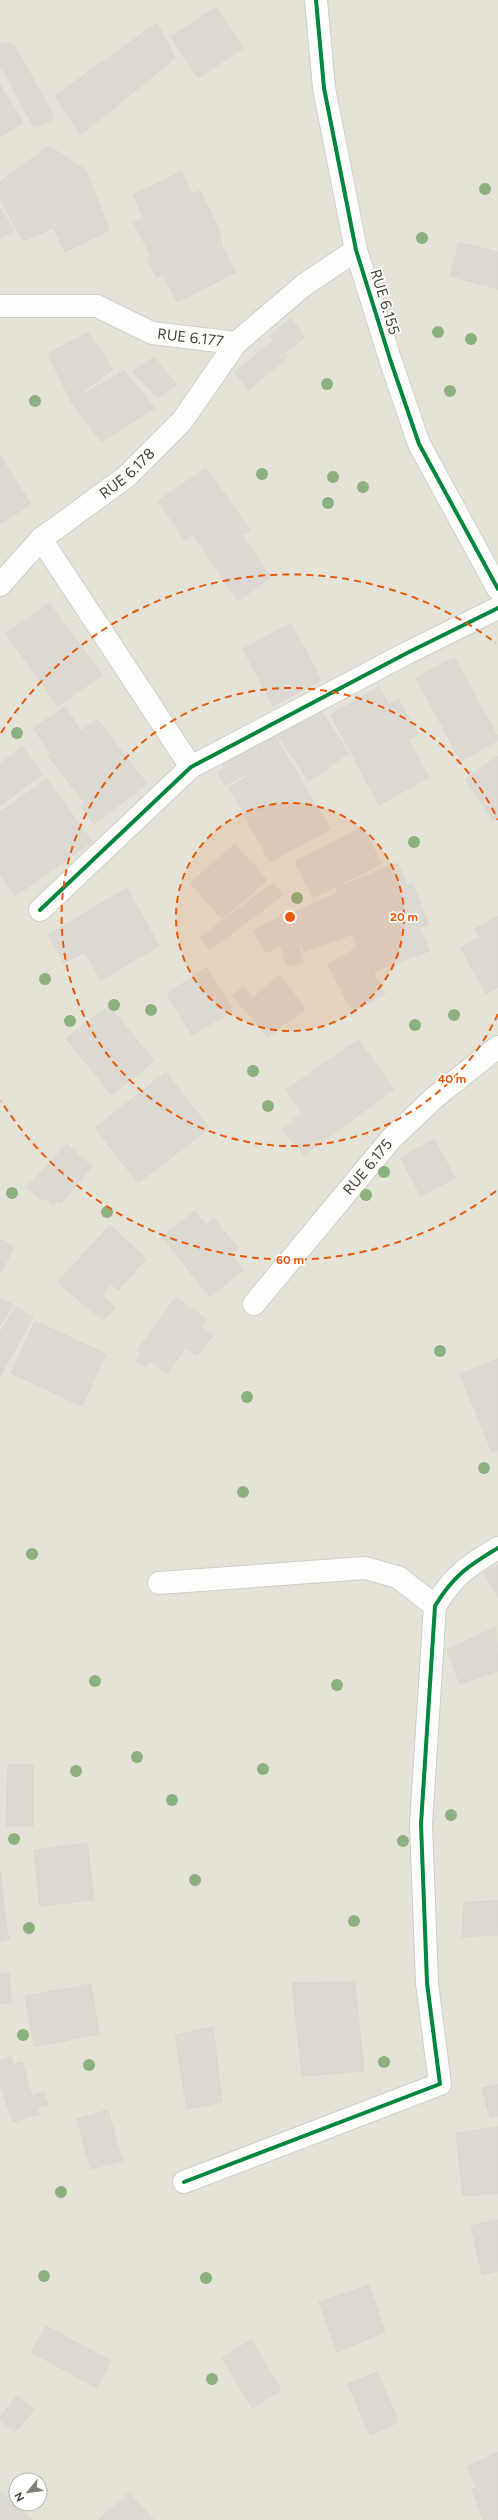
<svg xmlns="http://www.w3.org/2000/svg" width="498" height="2520" font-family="Figtree,sans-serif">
<rect width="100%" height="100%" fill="#f1f0ea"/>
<path fill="#e5e3d7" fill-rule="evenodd" d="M0,0H498V2520H0ZM16,2480H40V2504H16Z"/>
<g fill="#dbd9d2" stroke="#d9d7d0">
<polygon points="216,7 243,48 198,78 171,37"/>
<polygon points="157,23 175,58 81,135 55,96"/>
<polygon points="0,42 14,45 55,118 34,128 2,68 0,69"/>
<polygon points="0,85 23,123 0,137"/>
<polygon points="49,146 86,170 109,230 65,252 53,228 23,241 0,199 0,182"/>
<polygon points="181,172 192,194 200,191 218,227 222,246 236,272 177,302 163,275 157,278 147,258 151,256 134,223 144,218 133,195"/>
<polygon points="0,208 14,230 0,239"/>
<polygon points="459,242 498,252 498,289 450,276"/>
<polygon points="291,318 305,337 284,353 288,357 248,390 235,372 274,340 270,335"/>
<polygon points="88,332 113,369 71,401 48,354"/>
<polygon points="154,357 177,385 158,398 133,372"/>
<polygon points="124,371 155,408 101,442 71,401"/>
<polygon points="0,456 31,504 0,524"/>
<polygon points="206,468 250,530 242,535 271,577 238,601 193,534 185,540 158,501"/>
<polygon points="49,603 102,675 58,706 6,634"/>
<polygon points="291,623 321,680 273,706 243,649"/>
<polygon points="454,657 498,737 498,740 461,761 416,678"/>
<polygon points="379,687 389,705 398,699 418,735 408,740 429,777 379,805 331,715"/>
<polygon points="317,705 349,753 309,781 276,733"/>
<polygon points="65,707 81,731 97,719 147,784 94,824 81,806 85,803 48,756 51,754 33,728"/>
<polygon points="273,732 286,755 250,775 249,773 225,785 217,772 224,768 223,765 239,755 238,752"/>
<polygon points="22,747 42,774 0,806 0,764"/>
<polygon points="286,755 330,829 270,862 229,787"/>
<polygon points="498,756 498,817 493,821 465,779"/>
<polygon points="47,779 92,842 15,896 0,874 0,812"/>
<polygon points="363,827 381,864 313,898 295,862"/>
<polygon points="235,844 267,880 222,919 190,883"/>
<polygon points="398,863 407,886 413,884 428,925 420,928 429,951 373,972 385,994 353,1012 328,965 358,947 353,934 304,951 288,915 338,893 336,888"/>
<polygon points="273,883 283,895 210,950 201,937"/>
<polygon points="127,888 159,946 101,980 85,952 64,963 48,935"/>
<polygon points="285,914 296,936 303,962 287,966 281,944 266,953 254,931"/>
<polygon points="498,916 498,987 486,994 461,948 480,937 475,929"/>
<polygon points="207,967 233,1011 192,1035 167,994"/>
<polygon points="280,975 305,1009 268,1037 233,996 243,987 253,998"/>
<polygon points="109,1005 154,1061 112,1095 66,1039"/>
<polygon points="358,1040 394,1089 304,1155 282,1130 302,1113 286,1090"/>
<polygon points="166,1072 209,1128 138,1183 95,1128"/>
<polygon points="434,1139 455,1178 421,1196 401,1158"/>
<polygon points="67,1144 92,1167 60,1204 57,1201 53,1205 46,1198 43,1201 27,1187"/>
<polygon points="195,1211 206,1225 214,1219 239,1249 232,1255 243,1270 210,1297 162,1237"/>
<polygon points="110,1225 146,1259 118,1290 111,1284 102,1295 115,1308 103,1321 58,1282"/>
<polygon points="0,1239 14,1247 0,1274"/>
<polygon points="176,1297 207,1320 201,1327 213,1336 197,1356 186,1348 167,1374 150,1361 145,1367 136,1360 140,1354 137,1351"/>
<polygon points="0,1298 13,1305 0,1326"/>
<polygon points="15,1307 33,1317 0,1376 0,1333"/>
<polygon points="35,1321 106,1354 82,1406 11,1373"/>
<polygon points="498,1359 498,1450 492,1452 460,1374"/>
<polygon points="498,1565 498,1597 484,1573"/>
<polygon points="496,1627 498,1671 460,1684 447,1650"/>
<polygon points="33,1764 33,1826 6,1826 8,1765"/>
<polygon points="87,1843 94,1900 40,1906 34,1850"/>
<polygon points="0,1869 7,1932 10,1939 0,1942"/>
<polygon points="498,1901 498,1935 462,1937 464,1902"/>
<polygon points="9,1973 11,2003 0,2004 0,1974"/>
<polygon points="355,1982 364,2071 302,2076 292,1983"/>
<polygon points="91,1984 99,2034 34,2047 25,1996"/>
<polygon points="213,2027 222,2102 187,2109 175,2035"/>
<polygon points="11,2056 14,2065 22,2062 32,2096 44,2092 48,2105 37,2108 39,2114 13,2122 0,2085 0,2060"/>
<polygon points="498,2084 498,2116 490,2118 482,2088"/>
<polygon points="108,2110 122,2161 91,2169 77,2119"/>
<polygon points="498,2127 498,2193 463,2196 456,2133"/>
<polygon points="498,2220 498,2271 482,2274 471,2226"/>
<polygon points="369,2285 385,2332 337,2352 319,2302"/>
<polygon points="46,2326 111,2361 97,2388 31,2352"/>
<polygon points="251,2340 281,2390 252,2408 222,2358"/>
<polygon points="377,2372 399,2422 370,2435 348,2384"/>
<polygon points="17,2396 34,2410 15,2432 0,2420 0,2417"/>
<polygon points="498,2452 498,2520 483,2520 472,2489 476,2488 468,2467"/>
<polygon points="0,2492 33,2520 0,2520"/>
<polygon points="129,2493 154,2520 98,2520"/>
</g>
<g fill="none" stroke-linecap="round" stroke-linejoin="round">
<g stroke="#cfcec7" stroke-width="24">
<g id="minor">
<polyline points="316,0 324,88 356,250 390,359 419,444 498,589"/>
<path id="s1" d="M0,306H97L152,333L236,343L304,285L356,250"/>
<polyline points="41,539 191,767"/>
<path id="s2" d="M0,585L41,539L126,477L182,421L236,343"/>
<polyline points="40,910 191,767 407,653 498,608"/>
<path id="s3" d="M254,1304L391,1139L434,1098L498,1047"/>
<polyline points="159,1583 365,1568 398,1577 435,1606"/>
<path d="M184,2182L440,2084L427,1983L421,1824L435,1606C453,1576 468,1566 498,1548"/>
</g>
</g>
<use href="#minor" stroke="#fdfdfc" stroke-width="22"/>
<g stroke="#fff" stroke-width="6">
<g id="cycleway">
<polyline points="316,0 324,88 356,250 390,359 419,444 498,589"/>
<polyline points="40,910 191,767 407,653 498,608"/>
<path d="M184,2182L440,2084L427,1983L421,1824L435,1606C453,1576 468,1566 498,1548"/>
</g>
</g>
<use href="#cycleway" stroke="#00873e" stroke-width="4"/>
</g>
<g fill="#8cb07f">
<circle cx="485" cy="189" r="6"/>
<circle cx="422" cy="238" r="6"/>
<circle cx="438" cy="332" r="6"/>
<circle cx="471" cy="339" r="6"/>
<circle cx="327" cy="384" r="6"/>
<circle cx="450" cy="391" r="6"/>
<circle cx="35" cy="401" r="6"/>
<circle cx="262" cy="474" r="6"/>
<circle cx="333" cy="477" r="6"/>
<circle cx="363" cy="487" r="6"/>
<circle cx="328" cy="503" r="6"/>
<circle cx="17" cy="733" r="6"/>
<circle cx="414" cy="842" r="6"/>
<circle cx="297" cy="898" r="6"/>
<circle cx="45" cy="979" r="6"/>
<circle cx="114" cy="1005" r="6"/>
<circle cx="151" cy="1010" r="6"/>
<circle cx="454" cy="1015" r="6"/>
<circle cx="70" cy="1021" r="6"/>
<circle cx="415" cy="1025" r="6"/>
<circle cx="253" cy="1071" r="6"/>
<circle cx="268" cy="1106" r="6"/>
<circle cx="384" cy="1172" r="6"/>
<circle cx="12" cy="1193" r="6"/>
<circle cx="366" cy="1195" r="6"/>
<circle cx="107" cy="1212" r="6"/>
<circle cx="440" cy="1351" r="6"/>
<circle cx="247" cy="1397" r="6"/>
<circle cx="484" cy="1468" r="6"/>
<circle cx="243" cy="1492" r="6"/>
<circle cx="32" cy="1554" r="6"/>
<circle cx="95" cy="1681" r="6"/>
<circle cx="337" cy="1685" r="6"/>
<circle cx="137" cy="1757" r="6"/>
<circle cx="263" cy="1769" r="6"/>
<circle cx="76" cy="1771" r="6"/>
<circle cx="172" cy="1800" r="6"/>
<circle cx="451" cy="1815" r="6"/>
<circle cx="14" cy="1839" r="6"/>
<circle cx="403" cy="1841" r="6"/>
<circle cx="195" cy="1880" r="6"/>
<circle cx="354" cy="1921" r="6"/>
<circle cx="29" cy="1928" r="6"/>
<circle cx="23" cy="2035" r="6"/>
<circle cx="384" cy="2062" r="6"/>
<circle cx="89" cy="2065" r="6"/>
<circle cx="61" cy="2192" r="6"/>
<circle cx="44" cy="2276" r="6"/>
<circle cx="206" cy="2278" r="6"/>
<circle cx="212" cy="2379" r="6"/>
</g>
<circle cx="290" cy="917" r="114" fill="#e8590c" fill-opacity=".12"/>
<g fill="none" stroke="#e8590c" stroke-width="2" stroke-dasharray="7 5">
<circle cx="290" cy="917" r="114"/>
<path d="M498 1014A229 229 0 1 1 498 820"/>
<path d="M496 1191A343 343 0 0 1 1 1101M1 733A343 343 0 0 1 496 643"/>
</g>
<g text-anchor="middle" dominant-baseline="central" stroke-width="3.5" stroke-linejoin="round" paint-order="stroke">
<g font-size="15" fill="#474336" stroke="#fff">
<text transform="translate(385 302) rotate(73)">RUE 6.155</text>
<text stroke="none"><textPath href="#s1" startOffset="197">RUE 6.177</textPath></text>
<text stroke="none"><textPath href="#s2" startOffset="170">RUE 6.178</textPath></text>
<text stroke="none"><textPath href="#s3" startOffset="178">RUE 6.175</textPath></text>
</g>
</g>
<circle cx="290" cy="917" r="6" fill="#e8590c" stroke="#fff" stroke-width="2"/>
<g font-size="12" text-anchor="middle" font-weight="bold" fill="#e8590c" stroke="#fff" stroke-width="3.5" stroke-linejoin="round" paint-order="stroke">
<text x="404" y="921">20 m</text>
<text x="452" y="1083">40 m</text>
<text x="290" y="1264">60 m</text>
</g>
<g transform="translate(28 2492) rotate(241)"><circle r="19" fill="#ffffff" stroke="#b5b4af"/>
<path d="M0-3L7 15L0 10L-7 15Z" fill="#828075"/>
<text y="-6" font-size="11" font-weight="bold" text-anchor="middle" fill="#474336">N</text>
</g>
</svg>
